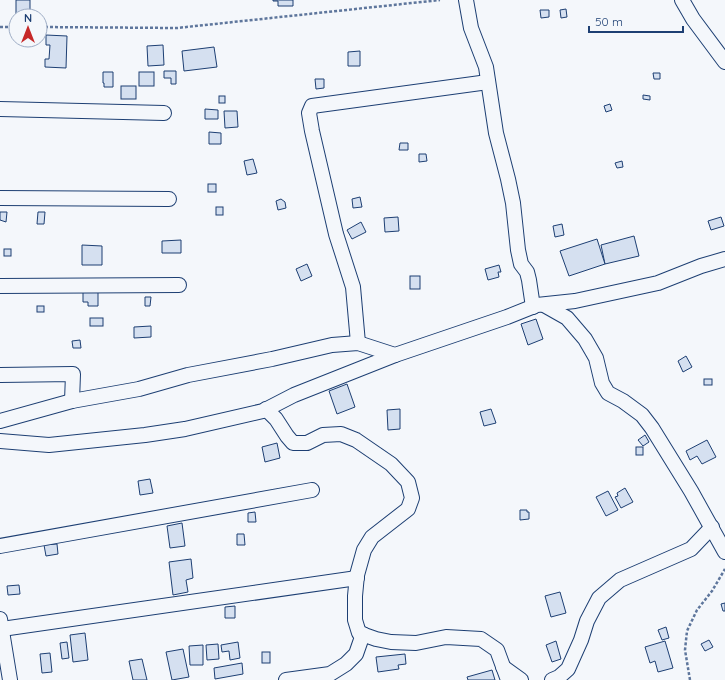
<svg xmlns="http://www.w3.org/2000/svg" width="725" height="680" font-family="Quicksand,sans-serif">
<rect width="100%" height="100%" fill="#f4f7fb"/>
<g fill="#d5e0f0" stroke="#1d3f73">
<rect x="16" y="0" width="14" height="16"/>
<polygon points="273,0 293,0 293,6 278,6 278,1 273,1"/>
<polygon points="566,9 567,17 561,18 560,10"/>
<polygon points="540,10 549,10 549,17 541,18"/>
<polygon points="46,35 67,36 66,68 45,67 45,59 49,59 50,45 46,45"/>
<polygon points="163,45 164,65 148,66 147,46"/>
<polygon points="214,47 217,67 184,71 182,51"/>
<polygon points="360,51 360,66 348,66 348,52"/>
<polygon points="164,71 176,71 176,84 171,84 171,78 164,78"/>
<polygon points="103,72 113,72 113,87 104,87 104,83 103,83"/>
<rect x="139" y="72" width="15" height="14"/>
<polygon points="653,73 660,73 660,79 654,79"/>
<polygon points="315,79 324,79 324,88 316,89"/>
<rect x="121" y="86" width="15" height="13"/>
<polygon points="643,95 650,96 650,100 643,99"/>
<rect x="219" y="96" width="6" height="7"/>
<polygon points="610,104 612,110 606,112 604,106"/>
<polygon points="205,109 218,110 218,119 205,119"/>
<polygon points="224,111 237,111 238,127 225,128"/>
<polygon points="209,132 221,133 221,144 209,144"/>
<polygon points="400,143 408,143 408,150 399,150"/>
<polygon points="419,154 426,154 427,161 419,162"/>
<polygon points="253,159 257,173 247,175 244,161"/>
<polygon points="622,161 623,167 617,168 615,163"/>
<rect x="208" y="184" width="8" height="8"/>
<polygon points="360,197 362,207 353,208 352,199"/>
<polygon points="281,199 285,202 286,208 278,210 276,201"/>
<rect x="216" y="207" width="7" height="8"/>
<polygon points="0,212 7,212 6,222 0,220"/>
<polygon points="38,212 45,212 44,224 37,224"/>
<polygon points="398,217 399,231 385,232 384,218"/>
<polygon points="721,217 724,226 711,230 708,221"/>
<polygon points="361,222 366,232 352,239 347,230"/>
<polygon points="562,224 564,235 555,237 553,226"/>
<polygon points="634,236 639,256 605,264 601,245"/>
<polygon points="597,239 605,264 569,276 560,251"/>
<polygon points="181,240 181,253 162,253 162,241"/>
<polygon points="82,245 102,246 102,265 82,265"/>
<rect x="4" y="249" width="7" height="7"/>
<polygon points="307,264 312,276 301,281 296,269"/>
<polygon points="499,265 501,272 498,272 499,277 488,280 485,269"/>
<rect x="410" y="276" width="10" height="13"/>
<polygon points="83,292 98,292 98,306 88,306 88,302 83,302"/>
<polygon points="145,297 151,297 150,306 145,306"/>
<rect x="37" y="306" width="7" height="6"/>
<rect x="90" y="318" width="13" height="8"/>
<polygon points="536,319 543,339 528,345 521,324"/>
<polygon points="151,326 151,337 134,338 134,327"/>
<polygon points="80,340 81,348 73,348 72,341"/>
<polygon points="686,356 692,367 683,372 678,361"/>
<rect x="704" y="379" width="8" height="6"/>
<polygon points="347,384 355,407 337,414 329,391"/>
<polygon points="400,409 400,429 388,430 387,410"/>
<polygon points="491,409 496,423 484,426 480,412"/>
<polygon points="645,435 649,442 643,446 638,440"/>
<polygon points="707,440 716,457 702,464 697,456 690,460 686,451"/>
<polygon points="277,443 280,458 265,462 262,447"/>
<rect x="636" y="447" width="7" height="8"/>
<polygon points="150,479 153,493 140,495 138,481"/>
<polygon points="625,488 633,502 621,508 615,497 618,496 617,493"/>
<polygon points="608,491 618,510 606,516 596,497"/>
<polygon points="520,510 527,510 527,512 529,512 529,519 520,520"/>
<polygon points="255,512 256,522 248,522 248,513"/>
<polygon points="182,523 185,546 170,548 167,526"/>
<polygon points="237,534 244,534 245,545 237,545"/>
<polygon points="57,544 58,554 46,556 44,545"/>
<polygon points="191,559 193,578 186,580 188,592 173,595 169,562"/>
<polygon points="19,585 20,594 8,595 7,586"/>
<polygon points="560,592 566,613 551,617 545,596"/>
<polygon points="725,603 725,611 723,611 721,604"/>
<polygon points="235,606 235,618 225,618 225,607"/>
<polygon points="666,627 669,638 662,640 658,630"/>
<polygon points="85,633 88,660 73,662 70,635"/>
<polygon points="709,640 713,647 705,651 701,644"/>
<polygon points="556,641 561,659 552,662 546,645"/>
<polygon points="665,641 673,668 658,672 655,661 650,663 645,647"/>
<polygon points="67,642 69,658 62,659 60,643"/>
<polygon points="238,642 240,658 230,660 229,651 222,652 221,645"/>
<polygon points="218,644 219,659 207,660 206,645"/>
<polygon points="203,645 203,665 190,665 189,646"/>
<polygon points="183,649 189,677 172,680 166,652"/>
<rect x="262" y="652" width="8" height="11"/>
<polygon points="50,653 52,672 42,673 40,654"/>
<polygon points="405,654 406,664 398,665 399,669 378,672 376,657"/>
<polygon points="142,659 147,680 133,680 129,661"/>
<polygon points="242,663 243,674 215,679 214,668"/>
<polygon points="492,670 495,680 468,680 467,677"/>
</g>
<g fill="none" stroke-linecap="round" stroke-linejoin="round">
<g stroke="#1d3f73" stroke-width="16">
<g id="minor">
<polyline points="466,0 471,28 486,67 496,133 508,179 513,203 518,250 521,264 527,272 529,280 533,307"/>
<polyline points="682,0 693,19 725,62"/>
<polyline points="0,109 164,113"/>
<polyline points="0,198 169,199"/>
<polyline points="0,286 179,285"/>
<polyline points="544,305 567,318 585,339 596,358 602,383 608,393 623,401 642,415 652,428 691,491 725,552"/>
<polyline points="358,343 353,287 336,234 312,131 309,113 312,106 488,82"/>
<polyline points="0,375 73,374 72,401"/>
<polyline points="266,409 276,419 287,436 293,443 307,443 323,435 341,434 356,440 391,464 408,482 412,498 408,509 372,537 364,550 357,575 355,596 355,620 359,633 376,639 391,642 416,643 446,637 481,639 497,650 508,680"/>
<polyline points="0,421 72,401 139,389 188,375 272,359 332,345 358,343 395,355 507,317 537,305 575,301 658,283 701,266 725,259"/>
<polyline points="0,441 49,445 145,435 185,429 263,411 294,395 395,355"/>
<polyline points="0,546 312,490"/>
<polyline points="0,619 10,680"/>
<polyline points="2,629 357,578"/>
<polyline points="503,667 521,680"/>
<polyline points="286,680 330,674 346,664 356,654 363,634"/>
<polyline points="552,680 559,677 568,669 581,640 587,621 599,598 620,580 691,549 712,527"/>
</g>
</g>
<g stroke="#5e769c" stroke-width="2.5" stroke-dasharray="3 2" stroke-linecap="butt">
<polyline points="0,27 16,27"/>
<polyline points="40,27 177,28 440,0"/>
<polyline points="690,680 685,650 687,631 697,610 712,591 725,569"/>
</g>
<use href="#minor" stroke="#f4f7fb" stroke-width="14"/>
</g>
<g transform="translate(28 28)"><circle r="19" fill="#f4f7fb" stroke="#9eadc5"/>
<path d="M0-3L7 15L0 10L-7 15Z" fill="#c62828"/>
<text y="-6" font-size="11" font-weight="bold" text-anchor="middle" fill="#1d3f73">N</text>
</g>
<path d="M589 26v6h94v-6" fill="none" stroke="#1d3f73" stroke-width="2"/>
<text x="595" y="26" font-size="12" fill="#1d3f73" stroke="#f4f7fb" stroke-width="3" paint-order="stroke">50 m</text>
</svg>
